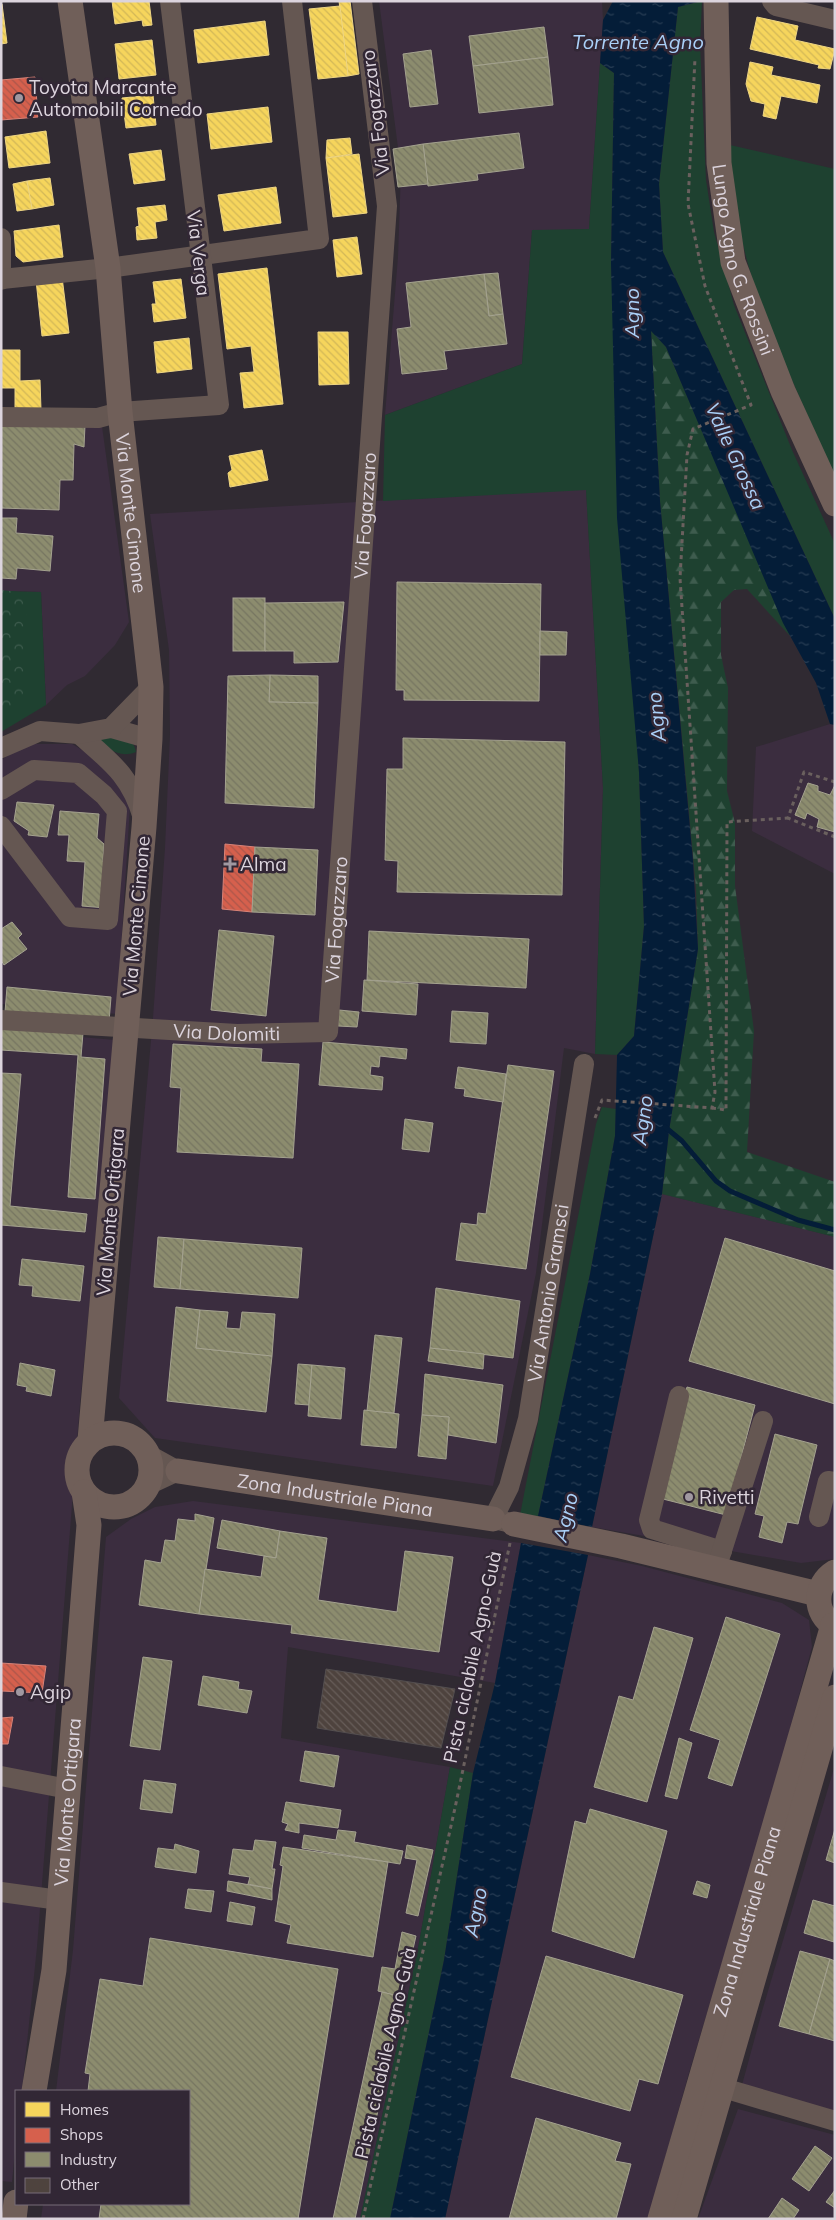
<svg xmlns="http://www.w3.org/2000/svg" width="836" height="2220" font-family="Mulish,sans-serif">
<defs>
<pattern id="forest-firs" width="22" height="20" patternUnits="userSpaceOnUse" patternTransform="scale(1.25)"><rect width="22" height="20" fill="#1e4130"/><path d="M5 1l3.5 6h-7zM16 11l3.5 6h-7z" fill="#3e5c4e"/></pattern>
<pattern id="park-crowns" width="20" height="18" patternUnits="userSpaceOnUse" patternTransform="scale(1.25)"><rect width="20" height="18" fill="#1e4130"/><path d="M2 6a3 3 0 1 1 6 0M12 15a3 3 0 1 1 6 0" fill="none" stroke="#3e5c4e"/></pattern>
<pattern id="water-ripples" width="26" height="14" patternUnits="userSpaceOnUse" patternTransform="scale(1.25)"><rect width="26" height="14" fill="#041d38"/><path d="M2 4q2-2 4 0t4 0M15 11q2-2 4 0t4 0" fill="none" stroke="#283d54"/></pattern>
<pattern id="homes-back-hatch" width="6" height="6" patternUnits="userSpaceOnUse" patternTransform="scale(1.25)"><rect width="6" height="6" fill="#f6d55c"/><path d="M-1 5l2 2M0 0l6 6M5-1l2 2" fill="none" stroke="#d2b757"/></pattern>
<pattern id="shops-back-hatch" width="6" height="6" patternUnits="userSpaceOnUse" patternTransform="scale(1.25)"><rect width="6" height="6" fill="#d6604d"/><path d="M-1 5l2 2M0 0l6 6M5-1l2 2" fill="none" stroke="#aa564a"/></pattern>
<pattern id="industry-back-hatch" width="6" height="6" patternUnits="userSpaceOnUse" patternTransform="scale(1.25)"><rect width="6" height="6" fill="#8c8c6e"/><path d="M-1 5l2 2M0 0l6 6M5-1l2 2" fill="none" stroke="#767561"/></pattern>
<pattern id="building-back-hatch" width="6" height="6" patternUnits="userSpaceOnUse" patternTransform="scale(1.25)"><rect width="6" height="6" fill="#4e433e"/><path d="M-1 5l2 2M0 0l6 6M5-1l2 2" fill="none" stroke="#675d59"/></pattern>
</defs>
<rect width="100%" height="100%" fill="#302a32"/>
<g fill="#3b2d3f">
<polygon points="379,1 602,1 603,20 589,229 532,231 522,364 385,415 398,257 401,171"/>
<polygon points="1,417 101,419 129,622 115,645 85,676 67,685 46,705 41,592 1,591"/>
<polygon points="586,489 603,788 595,1054 564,1048 536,1273 493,1486 155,1438 119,1398 153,1018 165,848 170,735 169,650 150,514"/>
<polygon points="830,724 835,725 835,874 752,831 756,747"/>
<polygon points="26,744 72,744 94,757 131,790 117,1014 1,1004 1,760"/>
<polygon points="1,1030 115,1040 80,1404 37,1947 22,2091 16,2091 16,2141 12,2182 1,2181"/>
<polygon points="662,1194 835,1237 835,1559 801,1563 592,1527"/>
<polygon points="193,1501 521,1543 495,1683 288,1647 281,1738 450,1767 419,1943 360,2219 41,2219 43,2204 189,2204 189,2091 56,2091 73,1950 106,1537 131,1519 155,1507"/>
<polygon points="588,1555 642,1566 782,1603 809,1620 812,1647 769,1807 689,2073 648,2219 445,2219"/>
<polygon points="835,1765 835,2112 742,2085 763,2008"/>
<polygon points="738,2109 835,2135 835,2219 698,2219"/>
</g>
<g fill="#1e4130">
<polygon points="702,1 700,44 706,180 714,232 734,305 792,450 835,544 835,619 663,252 659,184 678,7"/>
<polygon points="600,63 614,73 611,263 639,772 644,926 634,1036 617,1055 595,1054 603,788 586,490 383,501 385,415 522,364 532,230 589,229"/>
<path d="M730,145L835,169V477C809,418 781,359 759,298C741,250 732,196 730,145Z"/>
<polygon points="1,591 41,592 46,705 1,732"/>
<path d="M104,735C117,738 134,736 136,752C119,759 108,748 95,739Z"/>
<polygon points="602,1107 616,1109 615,1136 590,1274 538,1516 520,1515 596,1124"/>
<polygon points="450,1767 473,1773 444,1960 390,2219 360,2219 419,1943"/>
</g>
<polygon fill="url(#forest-firs)" points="651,330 666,347 790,636 747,589 734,590 721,602 721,655 728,688 727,791 735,823 735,886 754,1031 747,1152 835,1182 835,1237 662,1194 669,1131 698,949 696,888 660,501"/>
<polygon fill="url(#park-crowns)" points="1,590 28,593 22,711 1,710"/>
<g fill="url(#water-ripples)">
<polygon points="613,1 701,1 678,7 659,184 663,252 835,619 835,725 830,724 816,683 783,623 666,347 651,331 660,501 693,861 698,949 669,1131 662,1194 592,1527 538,1516 590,1274 615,1136 617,1055 634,1036 644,926 639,772 617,518 611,263 614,73 600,63 603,20"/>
<polygon points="521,1543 588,1555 445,2219 390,2219 444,1960 473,1773 495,1683"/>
</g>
<g fill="url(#homes-back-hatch)" stroke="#eed583">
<polygon points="112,1 149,1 152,25 143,26 142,20 115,24"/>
<polygon points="339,1 350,1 359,74 348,76"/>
<polygon points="2,4 7,43 1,44 1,5"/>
<polygon points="340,6 348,76 318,79 309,9"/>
<polygon points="757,17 798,26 795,40 835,49 830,69 818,68 819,65 750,49"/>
<polygon points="265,21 269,55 198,63 194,30"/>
<polygon points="152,40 156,75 119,79 115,44"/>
<polygon points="750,62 773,67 771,75 820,85 817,103 781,96 776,119 763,116 765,104 751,101 746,84"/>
<polygon points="153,95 156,125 126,128 122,98"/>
<polygon points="268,107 272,142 211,149 207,114"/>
<polygon points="46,131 50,163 9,168 5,137"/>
<polygon points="350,138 352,154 326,158 327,140"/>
<polygon points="161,150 165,180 134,184 129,154"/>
<polygon points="359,154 367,213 333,217 326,158"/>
<polygon points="50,178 54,205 32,209 27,181"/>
<polygon points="27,181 32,209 17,211 13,184"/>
<polygon points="276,187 281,223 224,231 218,195"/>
<polygon points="165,205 167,220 155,222 157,238 137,240 136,227 139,226 137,208"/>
<polygon points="59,225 63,257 23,262 16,256 14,231"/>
<polygon points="357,237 362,274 337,277 333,240"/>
<polygon points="267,268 283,404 244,408 240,373 254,372 251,346 227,349 218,274"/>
<polygon points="62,277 69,333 42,336 36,280"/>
<polygon points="181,279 186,318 154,322 152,304 156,304 153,282"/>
<polygon points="318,332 348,332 349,384 319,385"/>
<polygon points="189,338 192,369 157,373 154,342"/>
<polygon points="1,350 20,350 20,381 40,380 41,410 15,410 15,388 1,388"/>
<polygon points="262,450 268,480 230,487 228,473 232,470 229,456"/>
</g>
<g fill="url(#shops-back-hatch)" stroke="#d88378">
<polygon points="35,77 38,117 1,120 1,80"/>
<polygon points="225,844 255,847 252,912 222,909"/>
<polygon points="1,1663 46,1666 42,1693 2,1691 1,1706"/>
<polygon points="13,1717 8,1744 1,1744 1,1718"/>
</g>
<g fill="url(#industry-back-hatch)" stroke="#a4a28f">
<polygon points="544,27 548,57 473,66 469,36"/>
<polygon points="431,50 438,104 410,107 403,54"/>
<polygon points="548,57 553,105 479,113 473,66"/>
<polygon points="519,133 524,168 477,174 478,180 428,186 423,144"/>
<polygon points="423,144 428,184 398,187 393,149"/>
<polygon points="498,273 503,314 489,316 484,274"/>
<polygon points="484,274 489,316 503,314 507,344 444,351 447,369 402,374 397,329 411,327 406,283"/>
<polygon points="1,422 85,425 84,447 74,444 73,480 60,480 59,510 1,508"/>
<polygon points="1,518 17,518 16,533 53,536 50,571 17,568 16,579 1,578"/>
<polygon points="397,582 541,584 539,701 404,700 404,690 396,690"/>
<rect x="233" y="598" width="32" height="53"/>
<polygon points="344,602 338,662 294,663 294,651 265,651 265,603"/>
<polygon points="540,631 567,632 566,655 540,655"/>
<polygon points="270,675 318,676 318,703 269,702"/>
<polygon points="270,675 269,702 318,703 314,808 225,803 228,676"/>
<polygon points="403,738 565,742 562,895 397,892 398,861 385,860 387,769 403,769"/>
<polygon points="808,783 818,786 818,791 830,795 835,785 835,832 817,827 819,819 807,813 805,819 795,815"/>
<polygon points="17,802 54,805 47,837 28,835 29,831 14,821"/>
<polygon points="60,811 99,814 97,838 104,844 103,862 109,863 106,908 82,906 85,862 67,861 69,835 58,835"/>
<polygon points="255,847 318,850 315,915 252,912"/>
<polygon points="12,922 22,934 18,938 27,949 4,965 1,960 1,929"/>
<polygon points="219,930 274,936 266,1016 211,1010"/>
<polygon points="369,931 529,939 526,988 367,980"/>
<polygon points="364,980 418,984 416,1015 362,1011"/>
<polygon points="7,987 111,997 109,1022 5,1012"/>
<polygon points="339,1010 359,1012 357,1027 338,1026"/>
<polygon points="452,1011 488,1013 486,1044 450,1042"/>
<polygon points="1,1028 83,1033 81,1057 105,1059 95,1199 68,1197 78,1055 1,1050"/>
<polygon points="323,1042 407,1049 406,1059 380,1056 379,1067 371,1066 370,1075 383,1077 382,1090 319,1085"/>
<polygon points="173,1044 262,1049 261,1062 299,1064 293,1158 177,1152 181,1088 170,1087"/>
<polygon points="508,1065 554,1071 526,1269 456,1260 461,1223 477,1225 478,1213 486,1214"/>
<polygon points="458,1067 506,1074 503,1102 464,1096 465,1089 455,1088"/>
<polygon points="1,1073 21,1074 10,1206 87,1214 85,1232 1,1225"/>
<polygon points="405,1119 433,1123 429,1152 402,1149"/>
<polygon points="158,1237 184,1239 180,1289 154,1287"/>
<polygon points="725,1238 835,1271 835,1404 689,1361"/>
<polygon points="184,1239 302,1248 298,1298 180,1289"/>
<polygon points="22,1259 84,1266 80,1301 32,1296 33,1286 19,1285"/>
<polygon points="436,1288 520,1301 513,1358 430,1348"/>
<polygon points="176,1307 200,1310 196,1348 272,1356 266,1412 167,1401"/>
<polygon points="200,1310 228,1312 226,1328 240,1329 242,1312 275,1314 272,1356 196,1348"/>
<polygon points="375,1335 402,1338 394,1413 367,1411"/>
<polygon points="430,1348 484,1354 483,1369 428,1361"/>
<polygon points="20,1363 55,1370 51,1396 26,1391 27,1387 17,1385"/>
<polygon points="298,1364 312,1365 309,1405 295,1404"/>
<polygon points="312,1365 345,1368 341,1419 308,1416"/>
<polygon points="425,1374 503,1385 496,1443 448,1435 449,1417 422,1415"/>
<polygon points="687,1387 755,1405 726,1515 659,1498"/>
<polygon points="364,1410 399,1414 396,1448 361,1445"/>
<polygon points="422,1415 449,1417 446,1459 418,1456"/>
<polygon points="775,1434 817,1445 798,1524 787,1522 782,1543 759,1537 764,1516 755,1514"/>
<polygon points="195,1514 214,1518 199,1614 139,1605 145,1560 161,1563 165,1540 175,1541 178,1519 195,1521"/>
<polygon points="222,1520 280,1531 276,1558 217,1548"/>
<polygon points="280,1531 327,1538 318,1600 397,1612 405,1551 453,1557 439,1652 291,1633 292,1625 199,1614 205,1569 261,1577 264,1556 276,1558"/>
<polygon points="726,1617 780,1634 732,1786 708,1778 720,1740 690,1730"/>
<polygon points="654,1627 693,1638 647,1802 594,1787 619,1696 633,1700"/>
<polygon points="143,1657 172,1661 160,1750 130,1746"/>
<polygon points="203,1676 239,1682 238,1689 252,1691 247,1713 198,1705"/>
<polygon points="679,1738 692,1743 677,1799 665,1796"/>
<polygon points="305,1751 339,1756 334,1787 300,1781"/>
<polygon points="144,1780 176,1784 172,1813 140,1809"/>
<polygon points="286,1802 341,1810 338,1828 299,1823 299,1833 285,1830 288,1824 282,1822"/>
<polygon points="590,1809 667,1831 634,1958 552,1931 575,1821 586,1824"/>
<polygon points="835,1829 835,1863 826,1860"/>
<polygon points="338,1830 356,1832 354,1842 403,1851 400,1864 302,1848 304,1835 336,1840"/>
<polygon points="255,1840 276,1842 272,1869 275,1869 272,1889 248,1884 250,1877 229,1874 233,1849 253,1851"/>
<polygon points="175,1844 199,1851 196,1873 155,1867 158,1848 174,1850"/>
<polygon points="407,1845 433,1850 418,1916 406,1913 417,1860 405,1858"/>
<polygon points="283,1847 388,1862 373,1957 287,1943 291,1925 275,1921 283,1866 280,1865"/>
<polygon points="228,1881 272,1889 272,1900 227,1891"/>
<polygon points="697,1881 710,1885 707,1898 693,1894"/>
<polygon points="188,1889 214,1891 211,1912 185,1908"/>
<polygon points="813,1900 835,1906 834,1942 804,1933"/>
<polygon points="230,1902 255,1907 252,1925 227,1921"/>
<polygon points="402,1932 416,1936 402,1997 378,1991 382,1967 395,1969"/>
<polygon points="150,1938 338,1969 298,2219 99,2219 101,2204 189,2204 189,2091 88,2091 90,2074 85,2073 100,1979 143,1986"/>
<polygon points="800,1951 830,1959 809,2034 779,2026"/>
<polygon points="546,1956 683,1995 658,2084 639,2079 630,2111 511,2077"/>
<polygon points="830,1959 835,1961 835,2041 809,2034"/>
<polygon points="382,1992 402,1997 355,2219 333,2219"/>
<polygon points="536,2118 621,2143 615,2161 631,2164 616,2219 509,2219"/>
<polygon points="815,2146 832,2158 809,2191 792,2179"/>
<polygon points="835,2190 835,2208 826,2202"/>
<polygon points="782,2198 799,2210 793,2219 768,2219"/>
</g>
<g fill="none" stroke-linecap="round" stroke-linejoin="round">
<polyline stroke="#041d38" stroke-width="5" points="665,1127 682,1141 716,1181 730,1191 798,1220 835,1230"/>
</g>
<polygon fill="url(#building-back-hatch)" stroke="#534e4f" points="326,1669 455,1689 441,1748 317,1728"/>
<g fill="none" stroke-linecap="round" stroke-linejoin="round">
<g stroke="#6a605e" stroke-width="3" stroke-dasharray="4 4" stroke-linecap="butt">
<polyline points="835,782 804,772 788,818 835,837"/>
<polyline points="712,1108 726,1110 727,822 788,818"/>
<polyline points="595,1118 602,1100 712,1108 715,1092 680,578 687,455 693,429 751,405 705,286 688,204 695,58"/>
<polyline points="363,2219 455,1808 510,1543"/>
</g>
<g stroke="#655752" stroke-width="20">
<polyline points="772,1 776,6 835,20"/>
<polyline points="1,238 1,280"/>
<polyline points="2,279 108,268 319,239 292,1"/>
<polyline points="1,417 98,418 120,412 219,405 170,1"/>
<polyline points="111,728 150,739"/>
<path d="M79,734C111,762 131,776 143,818"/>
<polyline points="1,748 40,731 79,734 111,728 151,687"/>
<polyline points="1,790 34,770 78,773 104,795 117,811 108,920 70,917 1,826"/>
<path id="s1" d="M1,1020L237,1034L328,1032L387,206L362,1"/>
<polyline points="679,1396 649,1520 652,1529 722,1551"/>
<polyline points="149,1455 178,1471"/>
<polyline points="148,1485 178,1471"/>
<polyline points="819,1517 828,1481 835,1482"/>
<path id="s2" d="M507,1522L493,1519L509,1487L528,1419L584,1064"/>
<polyline points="718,1563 763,1421"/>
<polyline points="1,1776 68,1789"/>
<polyline points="1,1892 59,1900"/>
<polyline points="720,2087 835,2121"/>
</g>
<g stroke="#705f59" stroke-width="25">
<path id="s3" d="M70,1L108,268L120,412L151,687L150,739L144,827L90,1440"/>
<path id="s4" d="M716,1L719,163L733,262L783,391L835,504"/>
<circle cx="114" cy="1470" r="37"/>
<path id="s5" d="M178,1471L493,1519"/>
<polyline points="514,1524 621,1546 818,1594"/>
<path d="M835,1572C814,1585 813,1613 835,1626"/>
<path id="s6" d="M34,2091L54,1970L89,1525L84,1492"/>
<polyline points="14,2219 16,2202"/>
<path id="s7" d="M660,2219L833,1625"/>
<polyline points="684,2219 835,1697"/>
</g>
</g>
<g fill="#a098a1" stroke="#322735" stroke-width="2">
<circle cx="19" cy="98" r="5"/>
<path d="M227.5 856.5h5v5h5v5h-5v5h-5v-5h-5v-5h5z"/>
<circle cx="689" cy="1497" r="5"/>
<circle cx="20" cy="1692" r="5"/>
</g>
<g text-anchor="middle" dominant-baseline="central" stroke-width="5" stroke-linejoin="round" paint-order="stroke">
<g font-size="19" fill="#dcd4dd" stroke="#322735" text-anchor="start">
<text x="29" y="87">Toyota Marcante<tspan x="29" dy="22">Automobili Cornedo</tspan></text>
<text x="240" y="864">Alma</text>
<text x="699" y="1497">Rivetti</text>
<text x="30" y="1692">Agip</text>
</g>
<g font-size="19" fill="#dcd4dd" stroke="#322735">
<text transform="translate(375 113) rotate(-97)">Via Fogazzaro</text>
<text transform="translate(199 253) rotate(83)">Via Verga</text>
<text stroke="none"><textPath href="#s4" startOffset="262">Lungo Agno G. Rossini</textPath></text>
<text stroke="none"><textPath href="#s3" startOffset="516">Via Monte Cimone</textPath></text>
<text stroke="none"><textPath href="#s1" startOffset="845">Via Fogazzaro</textPath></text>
<text transform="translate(136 916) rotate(-85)">Via Monte Cimone</text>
<text stroke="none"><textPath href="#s1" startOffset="440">Via Fogazzaro</textPath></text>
<text stroke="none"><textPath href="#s1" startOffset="226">Via Dolomiti</textPath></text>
<text transform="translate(110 1212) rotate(-85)">Via Monte Ortigara</text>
<text stroke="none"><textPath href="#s2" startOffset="248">Via Antonio Gramsci</textPath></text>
<text stroke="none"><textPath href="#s5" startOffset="159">Zona Industriale Piana</textPath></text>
<text transform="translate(472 1657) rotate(-78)">Pista ciclabile Agno-Guà</text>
<text stroke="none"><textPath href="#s6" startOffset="291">Via Monte Ortigara</textPath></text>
<text stroke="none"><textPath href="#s7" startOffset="310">Zona Industriale Piana</textPath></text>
<text transform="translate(385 2053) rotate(-77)">Pista ciclabile Agno-Guà</text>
</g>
<g font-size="20" font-style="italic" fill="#aad0f8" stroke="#322735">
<text x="638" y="41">Torrente Agno</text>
<text transform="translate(631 313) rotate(-90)">Agno</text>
<text transform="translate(736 456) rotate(65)">Valle Grossa</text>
<text transform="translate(656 717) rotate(-96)">Agno</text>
<text transform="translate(642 1120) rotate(-82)">Agno</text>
<text transform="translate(565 1517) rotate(-76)">Agno</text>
<text transform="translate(475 1912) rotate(-79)">Agno</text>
</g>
</g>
<rect width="836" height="2220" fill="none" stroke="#dcd4dd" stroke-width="5"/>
<rect x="15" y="2090" width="175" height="115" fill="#322735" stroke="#766c78"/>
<rect x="25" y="2102" width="25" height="15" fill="#f6d55c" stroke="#766c78"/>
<text x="60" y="2115" font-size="15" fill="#dcd4dd">Homes</text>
<rect x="25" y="2128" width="25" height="15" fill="#d6604d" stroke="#766c78"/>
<text x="60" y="2140" font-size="15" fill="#dcd4dd">Shops</text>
<rect x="25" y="2152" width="25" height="15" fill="#8c8c6e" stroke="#766c78"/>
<text x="60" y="2165" font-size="15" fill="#dcd4dd">Industry</text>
<rect x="25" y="2178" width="25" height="15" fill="#4e433e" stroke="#766c78"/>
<text x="60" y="2190" font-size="15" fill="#dcd4dd">Other</text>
</svg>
